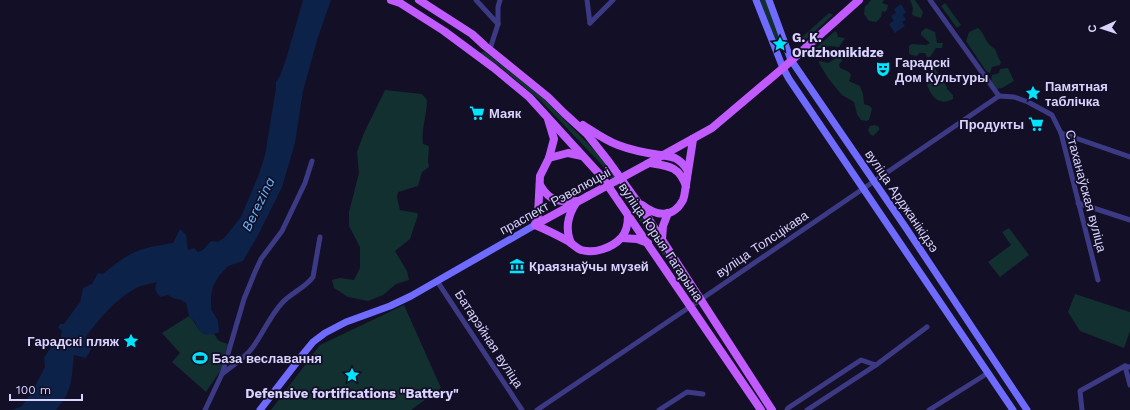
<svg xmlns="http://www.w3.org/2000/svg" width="1130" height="410" font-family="'Work Sans',sans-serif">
<rect width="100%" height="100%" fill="#130f26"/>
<g fill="#12302f">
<polygon points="760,0 766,0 780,39 775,41"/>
<polygon points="871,0 884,0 882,3 888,5 887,10 885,12 882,11 881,17 876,22 869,21 864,14 865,6 867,5"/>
<polygon points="910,0 915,0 923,12 921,18 914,16 912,14 913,8"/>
<polygon points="945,3 961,25 957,28 941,6"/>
<polygon points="829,13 833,15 803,42 800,39"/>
<polygon points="926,28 935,32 937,43 943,43 942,48 936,48 930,57 927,57 925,53 919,53 917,56 911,55 909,53 909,46 912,44 926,45 930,43 921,35 921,32"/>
<path d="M978,28C986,35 984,42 995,49L998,57L1001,62L1000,65L992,67L990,73L986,71L966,41L969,32Z"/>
<polygon points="835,31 837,33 838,37 845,38 839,47 830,46 827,47 826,52 816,51 816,48"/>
<polygon points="484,51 543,98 605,161 688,287 686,288 667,258 662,254 601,164 541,101 499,66 480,53"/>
<polygon points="838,57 841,57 842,61 839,64 840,68 849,72 851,75 849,81 860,86 863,94 864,104 870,106 872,109 869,120 866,121 861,120 857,114 854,102 842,95 828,78 819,63 819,61 828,63"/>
<polygon points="1008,68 1014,81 1002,88 996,89 991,81 992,75 999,73 1000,69"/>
<path d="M932,69H935L947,87V89L953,95V99C946,103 938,103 933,96C926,85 924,81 932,69Z"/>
<path d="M385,90L422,94L427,100C427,115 421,129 423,144L429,146L428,161L429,167L422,172L418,186L398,192L397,197L400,210L417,213L418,215L410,239L395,251L407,271L409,280L396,284L383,295L368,301L348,297L334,288L332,280L340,278L354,280L360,268V247L349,226V212L359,173L357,152L364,133Z"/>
<polygon points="875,125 879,127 879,130 873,136 870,134 868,130 870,126"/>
<polygon points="1009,228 1029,255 1000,277 988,262 1011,245 1002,232"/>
<polygon points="1075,294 1130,312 1130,331 1124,348 1080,331 1068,312"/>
<polygon points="404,305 441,388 411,410 271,410 320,345"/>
<path d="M189,316C200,327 196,335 214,334L219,341L228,344L220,371L206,392L172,362L180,353L162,333Z"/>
</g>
<g fill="#0c2248">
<path d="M303,0H331L318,37L303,91L295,143L282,187L257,237L243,261L228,266L219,276L213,286L211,296V309L218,321L219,332L214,334L205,335L199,330L195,322L189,316L186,303L181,300L173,298L168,295L161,297C155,293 154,288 157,282C150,284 142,285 136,288C116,299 101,317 87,335L86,338L92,339C93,347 90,352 86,358L74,355C71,381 73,390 56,410H12L22,406L30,395V390L34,388L45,367L44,358L52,345L56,344L60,339L62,331L58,327L60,324H64L80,302L83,288L92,284L98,273L103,274C115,264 127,254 143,249C152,246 163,245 173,243L180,229L186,235L188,250L194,248L198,252L203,250L211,241L218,242L225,237L241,217L259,174L265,155L276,88V82L280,76L287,56Z"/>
<polygon points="901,4 906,12 903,15 906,20 902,22 905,26 895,33 889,24 894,21 891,16 896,13 894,9"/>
</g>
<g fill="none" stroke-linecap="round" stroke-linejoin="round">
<g stroke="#3d3a85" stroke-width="5">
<polyline points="476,0 498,24"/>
<polyline points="587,0 590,23"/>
<polyline points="930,0 999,96"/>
<polyline points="590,23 613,0"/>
<polyline points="490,49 498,24 498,7 500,0"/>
<polyline points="999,96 1014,97 1028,102 1052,115 1061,133 1098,280"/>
<polyline points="1061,133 1130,157"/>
<polyline points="1078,203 1130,220"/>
<polyline points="437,281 522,410"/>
<polyline points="1125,366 1130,385"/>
<path d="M222,374C233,365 245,358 253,347C263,333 270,316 282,303C291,293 305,288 313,277L320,237"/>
<polyline points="205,410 222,374 244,299 255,272 261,259 282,231 305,183 312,161"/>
<polyline points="537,410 700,300 999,96"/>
<polyline points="659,410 687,392 703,394"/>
<polyline points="787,410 788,408 861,360 876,365"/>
<polyline points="807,410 876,365 927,327"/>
<polyline points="929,410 988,373"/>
<polyline points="1082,410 1080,391 1125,366 1130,367"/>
</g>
<g stroke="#6f6bff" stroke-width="7">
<polyline points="756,0 783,68 789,79 1013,410"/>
<polyline points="769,0 791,60 906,228 1027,410"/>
<polyline points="260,410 304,353 313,342 325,333 346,322 390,306 411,296 535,225"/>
</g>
<g stroke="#c25bff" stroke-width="8">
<polyline points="391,0 400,3 444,31 494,68 529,97 602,177 761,410"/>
<polyline points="419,0 472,34 485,46 548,97 564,113 587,134 609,162 637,201 772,410"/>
<path d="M583,125C594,132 605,140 618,145C631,150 646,153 660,155C665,156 670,156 675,158C681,161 685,166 688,171"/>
<polyline points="549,158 568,153 582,156"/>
<path d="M650,163C668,166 679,166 686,186"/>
<polyline points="647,164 712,128 783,68 859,0"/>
<path d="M540,185C550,202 559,202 577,201"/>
<path d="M642,205C656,216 673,219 683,200C685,195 685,190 686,185C688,170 691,154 693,139"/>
<path d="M535,225C547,230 557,235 568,241C573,244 576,248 581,250C594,254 612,248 621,238C627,232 628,222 628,215"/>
<polyline points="535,225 538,215 540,176 549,158 554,139 548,119"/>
<polyline points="535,225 588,196"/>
<polyline points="622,238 637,239 648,243"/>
<polyline points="662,239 663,226 668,213"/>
<path d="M571,243C565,229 568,215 576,203"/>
</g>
<polyline stroke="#c25bff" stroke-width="8" points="588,196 647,164"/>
</g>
<defs>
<g id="sight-bare" transform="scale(1.2)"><path d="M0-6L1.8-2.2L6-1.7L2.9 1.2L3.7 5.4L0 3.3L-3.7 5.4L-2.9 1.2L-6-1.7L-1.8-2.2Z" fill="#00e5ff" stroke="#130f26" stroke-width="2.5" paint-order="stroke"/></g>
<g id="theatre-bare" transform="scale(1.2)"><path d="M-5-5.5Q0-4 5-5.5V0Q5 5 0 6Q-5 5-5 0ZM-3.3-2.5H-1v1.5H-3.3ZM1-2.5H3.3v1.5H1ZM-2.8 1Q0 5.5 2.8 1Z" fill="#00e5ff" stroke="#130f26" stroke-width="2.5" paint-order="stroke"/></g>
<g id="supermarket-bare" transform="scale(1.2)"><path d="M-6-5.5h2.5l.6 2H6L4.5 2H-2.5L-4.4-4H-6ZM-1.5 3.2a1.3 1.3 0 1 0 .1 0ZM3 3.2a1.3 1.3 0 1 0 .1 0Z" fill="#00e5ff" stroke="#130f26" stroke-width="2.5" paint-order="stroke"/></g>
<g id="museum-bare" transform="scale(1.2)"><path d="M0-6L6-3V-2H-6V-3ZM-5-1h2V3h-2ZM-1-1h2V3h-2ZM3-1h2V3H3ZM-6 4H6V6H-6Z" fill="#00e5ff" stroke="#130f26" stroke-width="2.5" paint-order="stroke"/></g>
<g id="stadium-bare" transform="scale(1.2)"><path d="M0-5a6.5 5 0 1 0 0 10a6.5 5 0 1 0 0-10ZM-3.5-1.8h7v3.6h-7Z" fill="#00e5ff" stroke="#130f26" stroke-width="2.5" paint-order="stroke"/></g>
</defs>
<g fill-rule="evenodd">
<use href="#sight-bare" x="780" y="44"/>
<use href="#theatre-bare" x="883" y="69"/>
<use href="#sight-bare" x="1033" y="93"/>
<use href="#supermarket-bare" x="477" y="113"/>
<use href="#supermarket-bare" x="1036" y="124"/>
<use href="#museum-bare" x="517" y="266"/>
<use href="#sight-bare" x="131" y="341"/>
<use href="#stadium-bare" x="200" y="358"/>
<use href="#sight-bare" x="352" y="375"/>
</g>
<g text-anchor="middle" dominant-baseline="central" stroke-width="3.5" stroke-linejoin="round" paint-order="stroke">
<g font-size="13" font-weight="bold" fill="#d9d4ff" stroke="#130f26" text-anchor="start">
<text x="792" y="37">G. K.<tspan x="792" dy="15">Ordzhonikidze</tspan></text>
<text x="895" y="62">Гарадскі<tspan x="895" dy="15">Дом Культуры</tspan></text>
<text x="1045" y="86">Памятная<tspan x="1045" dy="15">таблічка</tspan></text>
<text x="489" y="113">Маяк</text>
<text x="1024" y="124" text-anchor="end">Продукты</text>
<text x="529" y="266">Краязнаўчы музей</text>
<text x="119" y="341" text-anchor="end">Гарадскі пляж</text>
<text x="212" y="358">База веславання</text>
<text x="352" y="393" text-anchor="middle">Defensive fortifications "Battery"</text>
</g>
<g font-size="13" fill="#d9d4ff" stroke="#130f26">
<text transform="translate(1086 191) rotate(75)">Стаханаўская вуліца</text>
<text transform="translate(555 201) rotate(-29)">праспект Рэвалюцыі</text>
<text transform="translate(902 201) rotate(56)">вуліца Арджанікідзэ</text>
<text transform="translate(661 242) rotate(56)">вуліца Юрыя Гагарына</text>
<text transform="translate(762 244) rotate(-34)">вуліца Толсцікава</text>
<text transform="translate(489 339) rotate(57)">Батарэйная вуліца</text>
</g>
<g font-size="14" font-style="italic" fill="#62b6ff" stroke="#130f26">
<text transform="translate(258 204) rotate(-64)">Berezina</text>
</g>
</g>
<g transform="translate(1102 28) rotate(267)" stroke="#130f26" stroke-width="3" paint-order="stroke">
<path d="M0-3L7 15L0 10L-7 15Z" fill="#d9d4ff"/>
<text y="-6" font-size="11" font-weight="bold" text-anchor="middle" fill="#d9d4ff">С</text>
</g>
<path d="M10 394v6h72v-6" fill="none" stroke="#d9d4ff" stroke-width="2"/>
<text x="16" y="394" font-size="12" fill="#d9d4ff" stroke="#130f26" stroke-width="3" paint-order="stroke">100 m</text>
</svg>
